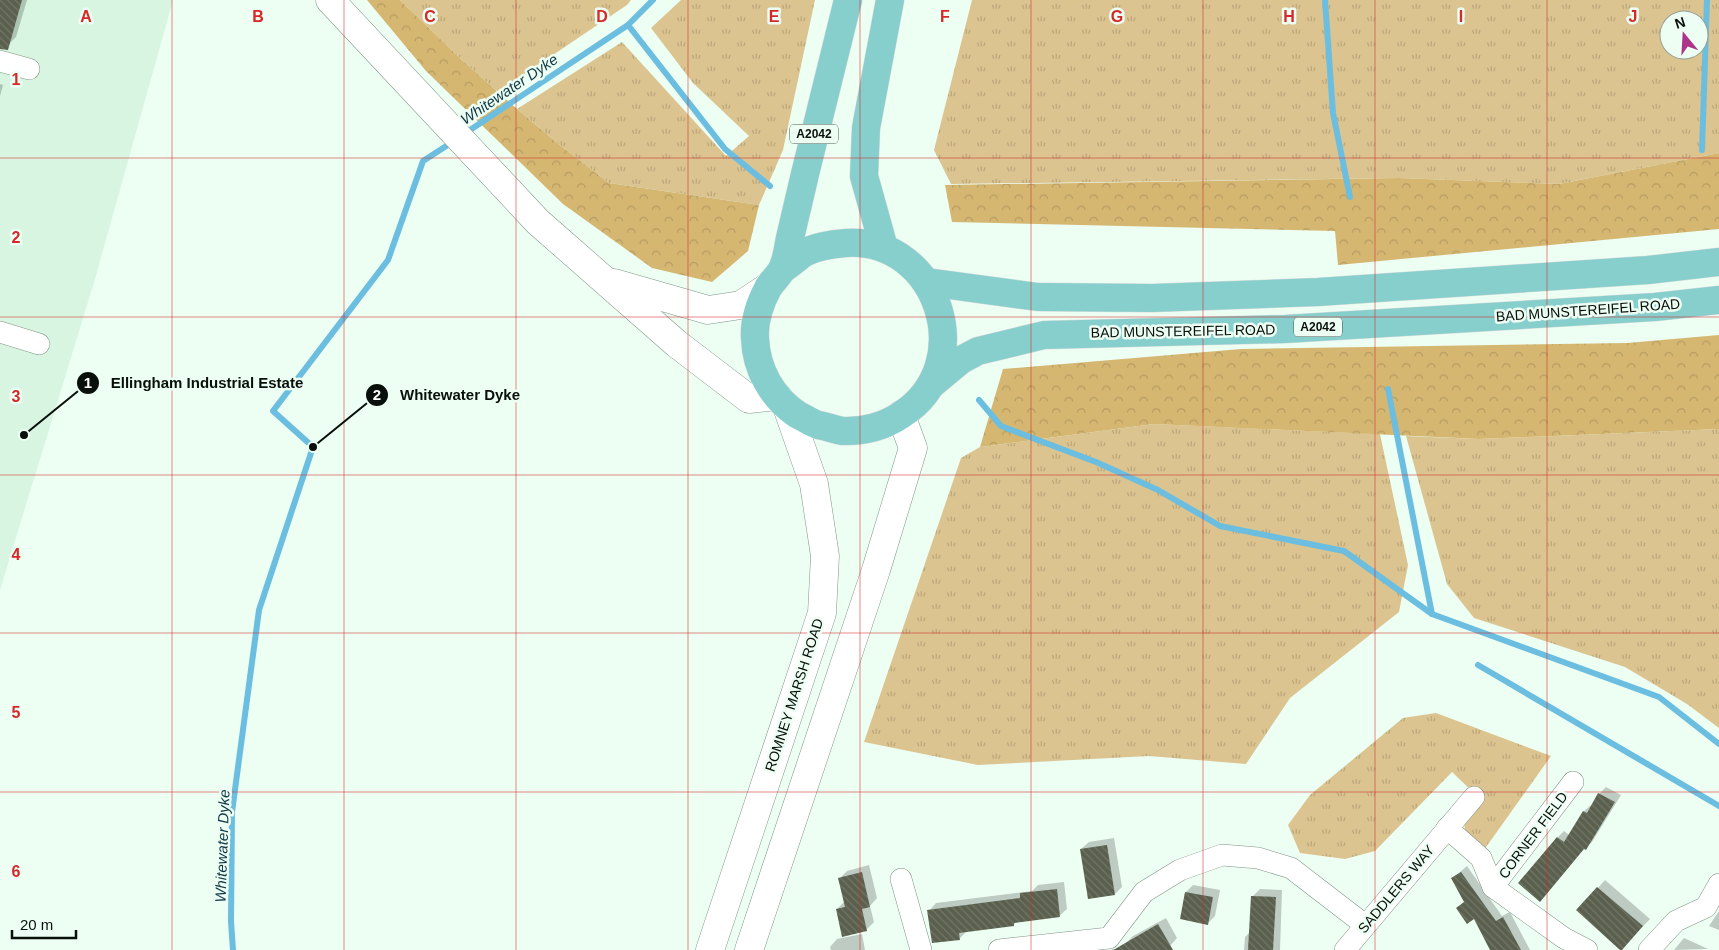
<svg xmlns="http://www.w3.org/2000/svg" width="1719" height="950" font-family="Helvetica,sans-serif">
<defs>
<pattern id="grass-tufts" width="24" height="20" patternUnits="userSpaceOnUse" patternTransform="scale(1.25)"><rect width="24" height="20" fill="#dbc490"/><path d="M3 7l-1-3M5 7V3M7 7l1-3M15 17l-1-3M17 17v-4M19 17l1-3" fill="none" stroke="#bba77b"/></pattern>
<pattern id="forest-crowns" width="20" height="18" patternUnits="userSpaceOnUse" patternTransform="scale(1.25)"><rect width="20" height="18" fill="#d5b772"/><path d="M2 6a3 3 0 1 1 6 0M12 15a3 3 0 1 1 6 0" fill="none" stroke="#b69c61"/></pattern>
<pattern id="building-back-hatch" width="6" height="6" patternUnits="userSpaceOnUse" patternTransform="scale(1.25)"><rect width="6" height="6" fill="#5a604d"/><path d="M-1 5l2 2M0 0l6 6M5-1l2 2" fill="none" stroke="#717667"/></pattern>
</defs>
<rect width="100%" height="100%" fill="#edfef3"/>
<polygon fill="#d7f5e1" points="0,0 173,0 95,279 0,590"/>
<g fill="url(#grass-tufts)" fill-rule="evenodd">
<polygon points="400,0 631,0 627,5 498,92 462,60"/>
<polygon points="681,0 815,0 783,150 759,205 609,183 556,142 517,109 622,42 726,156 749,136 693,83 651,28"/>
<path d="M972,0H1719V153L1559,184L1399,178L951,184L934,150ZM1669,20H1699V50H1669Z"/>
<polygon points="1154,424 1380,434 1408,565 1399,612 1290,698 1246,764 1149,756 978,765 864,742 961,458 980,447"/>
<polygon points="1719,429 1719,728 1687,704 1625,667 1474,618 1447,584 1406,436 1479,439"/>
<polygon points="1436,713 1551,756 1484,850 1465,833 1464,820 1477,796 1452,772 1375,851 1345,859 1300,853 1288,825 1310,795 1403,718"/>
</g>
<g fill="url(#forest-crowns)">
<polygon points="367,0 400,0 462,60 517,109 556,142 609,183 759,205 748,251 712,282 652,268 563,204 426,71"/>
<polygon points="1719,153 1719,229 1338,265 1335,231 952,222 945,185 1399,178 1559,184"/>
<polygon points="1719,335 1719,429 1479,439 1154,424 980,447 1003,369 1241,349 1627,343"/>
</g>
<g fill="#0003">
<polygon points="0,0 27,0 16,37 9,44 0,42"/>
<polygon points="0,84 3,85 0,96"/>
<polygon points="1606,787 1621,795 1592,842 1584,848 1547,893 1558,837 1564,831 1569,835 1584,811 1591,805 1593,806 1599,794"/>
<polygon points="1114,838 1122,887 1115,894 1081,849 1089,842"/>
<polygon points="869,865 877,898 870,906 874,922 866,930 837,909 844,902 840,878 847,871"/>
<polygon points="1467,866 1502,916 1510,912 1530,950 1493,950 1453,878"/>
<polygon points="1605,880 1650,919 1628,942 1578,910"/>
<polygon points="1064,882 1067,909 1059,916 1017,921 1014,924 967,931 960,938 929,911 936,903 1032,891 1038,885"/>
<polygon points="1193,885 1220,890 1215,916 1208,923 1186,892"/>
<polygon points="1260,889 1282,890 1280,950 1244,950 1245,937 1250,932 1253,896"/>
<polygon points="1719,911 1719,930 1709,926"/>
<polygon points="1166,918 1177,938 1170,946 1162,950 1129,950 1126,943 1133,936"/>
<polygon points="862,934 865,950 831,950 830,947 837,939"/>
<polygon points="1684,938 1708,949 1674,950"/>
</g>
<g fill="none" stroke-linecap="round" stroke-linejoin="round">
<g stroke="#6bbedf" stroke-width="6">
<polyline points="1325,0 1333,113 1350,197"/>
<polyline points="628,25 725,149 770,186"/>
<polyline points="464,134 628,25 653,0"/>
<polyline points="1702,150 1707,0"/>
<polyline points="1388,389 1432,614"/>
<polyline points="979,400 1001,426 1096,462 1158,490 1220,526 1344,551 1432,614 1659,697 1719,744"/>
<polyline points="1478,665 1719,806"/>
<polyline points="233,950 231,922 232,812 259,610 313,447 273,411 388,260 423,161 454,141"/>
</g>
</g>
<g fill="url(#building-back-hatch)">
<polygon points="0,0 22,0 8,50 0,49"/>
<polygon points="1598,793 1615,802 1586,850 1584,849 1540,902 1518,883 1557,837 1564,842 1583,811 1587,813"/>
<polygon points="1107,845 1115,895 1088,899 1080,849"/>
<polygon points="862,872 870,907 862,909 867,931 842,937 836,909 845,907 838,878"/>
<polygon points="1461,872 1496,921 1503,917 1521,950 1490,950 1474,919 1467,924 1456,908 1464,902 1451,878"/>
<polygon points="1597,887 1643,926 1622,950 1620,950 1576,910"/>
<polygon points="1057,889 1060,917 1014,923 1014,926 959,933 960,940 932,943 927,910 1020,898 1020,893"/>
<polygon points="1185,892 1213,897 1208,925 1180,919"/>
<polygon points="1251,896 1276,897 1273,950 1248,950"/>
<polygon points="1158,924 1173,950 1112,950 1115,949"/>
</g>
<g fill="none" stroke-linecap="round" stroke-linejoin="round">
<g stroke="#819588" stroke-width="22">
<g id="minor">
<polyline points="0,61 29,69"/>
<polyline points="0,332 39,344"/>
<polyline points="1447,828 1481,858 1493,887 1564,938 1587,950"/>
<polyline points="901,879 921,950"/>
<polyline points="1493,887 1573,782"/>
<polyline points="999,950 1109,938 1144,892 1180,870 1222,855 1258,858 1291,868 1365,925"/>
<polyline points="1345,950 1474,797"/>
<polyline points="1649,950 1676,921 1706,907 1719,884"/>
</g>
</g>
<g stroke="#819588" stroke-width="29">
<g id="tertiary">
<polyline points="330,0 538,222 677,344 749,399 777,396"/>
<polyline points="614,283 708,310 741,305 768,287"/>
<polyline points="710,950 822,613 825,556 814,484 787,407"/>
<polyline points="749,950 876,570 913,448 901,415"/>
</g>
</g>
<g stroke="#dddedd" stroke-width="29">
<g id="primary">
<polyline points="884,248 864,176 866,128 890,0"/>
<path d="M783,269C790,264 797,258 804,253C817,246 832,244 846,243C939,237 980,365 901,415C885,426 863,432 843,431C835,430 826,426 818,425C811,423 805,418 798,415C772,398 756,369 755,338C754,322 760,303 768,288C772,281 780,275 783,267C787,258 788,247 790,238C795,216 800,195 805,174C819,116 834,58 848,0"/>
<polyline points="927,282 1038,297 1152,298 1318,292 1648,270 1719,262"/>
<polyline points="932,384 961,360 978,351 1044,335 1285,329 1655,307 1719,300"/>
</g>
</g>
<use href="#minor" stroke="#fff" stroke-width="21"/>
<use href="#tertiary" stroke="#fff" stroke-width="28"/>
<use href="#primary" stroke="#86cfcd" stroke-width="28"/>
</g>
<path fill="none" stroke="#d62828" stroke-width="1" stroke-opacity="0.55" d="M172,0V950M344,0V950M516,0V950M688,0V950M860,0V950M1031,0V950M1203,0V950M1375,0V950M1547,0V950M0,158H1719M0,317H1719M0,475H1719M0,633H1719M0,792H1719"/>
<g text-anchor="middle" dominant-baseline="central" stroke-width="5" stroke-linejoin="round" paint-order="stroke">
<g fill="#edfef3" stroke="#4d5751" stroke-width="1">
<rect x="790" y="124.5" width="48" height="19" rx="4"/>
<rect x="1294" y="317.5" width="48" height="19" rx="4"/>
</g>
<g font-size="12" font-weight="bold" fill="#09100b">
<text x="814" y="134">A2042</text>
<text x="1318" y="327">A2042</text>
</g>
<g font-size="14" fill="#09100b" stroke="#edfef3">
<text transform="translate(1588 310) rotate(-4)">BAD MUNSTEREIFEL ROAD</text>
<text transform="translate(1183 331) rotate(-1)">BAD MUNSTEREIFEL ROAD</text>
<text transform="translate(794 695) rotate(-72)">ROMNEY MARSH ROAD</text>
<text transform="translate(1533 835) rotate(-53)">CORNER FIELD</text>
<text transform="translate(1396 889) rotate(-50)">SADDLERS WAY</text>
</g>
<g font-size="15" font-style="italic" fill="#113846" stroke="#edfef3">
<text transform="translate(509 89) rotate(-34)">Whitewater Dyke</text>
<text transform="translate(222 846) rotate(-88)">Whitewater Dyke</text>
</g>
</g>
<g font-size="16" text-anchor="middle" font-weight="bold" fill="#d62828" stroke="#edfef3" stroke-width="5" stroke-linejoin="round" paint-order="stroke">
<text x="86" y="22">A</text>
<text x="258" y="22">B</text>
<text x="430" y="22">C</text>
<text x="602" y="22">D</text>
<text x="774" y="22">E</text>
<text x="945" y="22">F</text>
<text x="1117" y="22">G</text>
<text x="1289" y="22">H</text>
<text x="1461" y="22">I</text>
<text x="1633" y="22">J</text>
<text x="16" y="85">1</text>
<text x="16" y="243">2</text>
<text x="16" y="402">3</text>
<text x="16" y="560">4</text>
<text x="16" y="718">5</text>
<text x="16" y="877">6</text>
</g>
<path fill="none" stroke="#09100b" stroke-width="2" d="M24 435L88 383M313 447L377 395"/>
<g fill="#09100b" stroke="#edfef3" stroke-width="2">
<circle cx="24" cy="435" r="5"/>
<circle cx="313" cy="447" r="5"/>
<circle cx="88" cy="383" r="12"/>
<circle cx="377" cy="395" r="12"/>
</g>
<g font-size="15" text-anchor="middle" font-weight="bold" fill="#fff">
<text x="88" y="388">1</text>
<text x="377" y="400">2</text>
</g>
<g font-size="15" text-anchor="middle" font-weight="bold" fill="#09100b" stroke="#edfef3" stroke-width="5" stroke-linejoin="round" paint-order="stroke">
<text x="207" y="388">Ellingham Industrial Estate</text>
<text x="460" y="400">Whitewater Dyke</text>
</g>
<g transform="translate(1684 35) rotate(342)"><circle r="24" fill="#edfef3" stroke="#929f96"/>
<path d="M0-4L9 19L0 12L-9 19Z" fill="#ac3489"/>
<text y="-8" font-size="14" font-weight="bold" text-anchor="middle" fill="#09100b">N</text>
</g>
<path d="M12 930v8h64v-8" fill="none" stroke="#09100b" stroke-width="2.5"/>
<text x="20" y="930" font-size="15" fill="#09100b" stroke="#edfef3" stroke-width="4" paint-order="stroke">20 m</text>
</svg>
